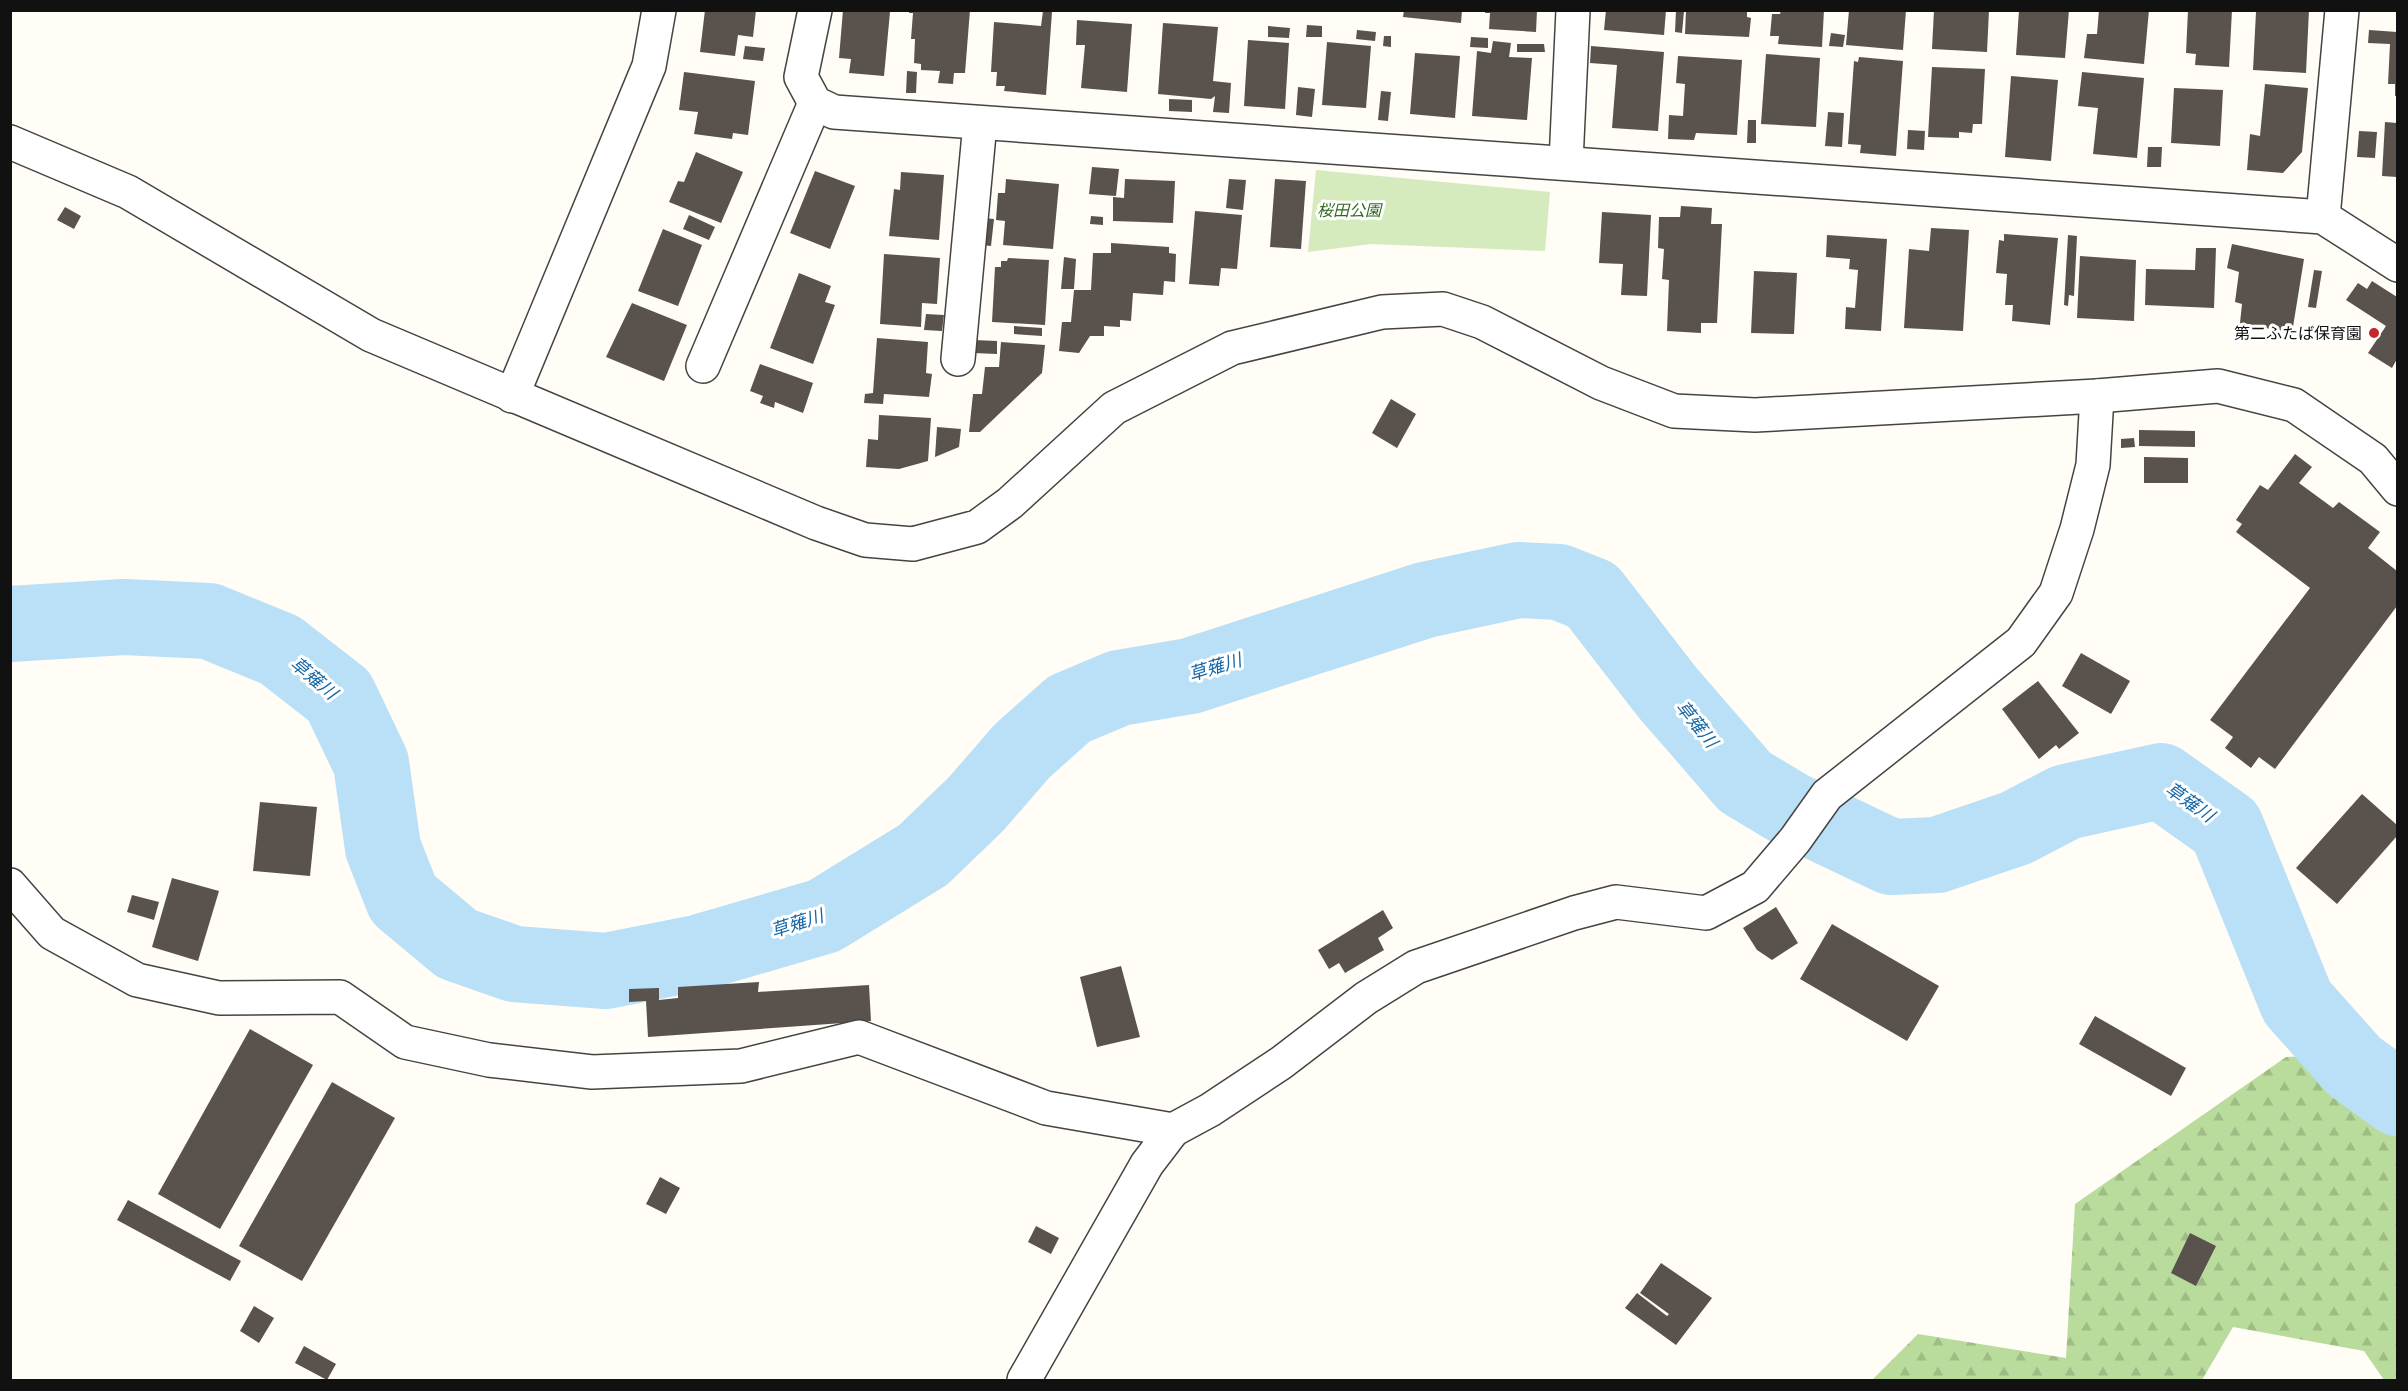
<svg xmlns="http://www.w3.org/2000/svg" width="2408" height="1391" font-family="'Roboto Serif','Noto Sans JP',serif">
<defs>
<pattern id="forest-firs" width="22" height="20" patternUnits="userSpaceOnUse" patternTransform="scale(1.5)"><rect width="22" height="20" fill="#b9dc9c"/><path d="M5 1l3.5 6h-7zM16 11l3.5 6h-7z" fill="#9ebc85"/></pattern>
</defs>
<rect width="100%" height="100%" fill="#fffdf5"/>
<polygon fill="url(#forest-firs)" points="2397,1052 2397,1380 2384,1380 2364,1351 2233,1327 2202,1380 1872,1380 1918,1334 2066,1358 2075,1204 2286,1057"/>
<polygon fill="#d5ebbd" points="1316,170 1550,192 1545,251 1371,244 1308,252"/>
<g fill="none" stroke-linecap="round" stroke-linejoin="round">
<polyline stroke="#b9e0f7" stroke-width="76" points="10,624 124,617 209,621 280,650 339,696 371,763 383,848 403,899 457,944 514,964 606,971 697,953 824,916 923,855 976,804 1022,751 1069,709 1119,688 1190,676 1425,600 1519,580 1559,582 1592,595 1667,692 1745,782 1790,809 1891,857 1937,855 2016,828 2066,802 2161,781 2226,827 2297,1002 2354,1066 2398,1098"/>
</g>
<g fill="#5a524d">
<polygon points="705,10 756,10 753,37 738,35 735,56 700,52"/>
<polygon points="843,10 890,12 884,76 849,73 851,59 839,58"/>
<polygon points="909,10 970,10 965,73 954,73 953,84 938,83 940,71 921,70 921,64 914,63 915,39 911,39 913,13 909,13"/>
<polygon points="1404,10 1462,10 1461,23 1403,17"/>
<polygon points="1485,10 1537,10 1536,32 1489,29 1490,13 1485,13"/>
<polygon points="1606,10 1666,10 1664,35 1604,30"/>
<polygon points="1676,10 1684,11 1682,33 1675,32"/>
<polygon points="1686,10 1747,10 1747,17 1751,18 1749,37 1685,34"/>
<polygon points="1781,10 1824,10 1822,47 1778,44 1779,36 1770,36 1772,14 1780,14"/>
<polygon points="1849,10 1906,10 1903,50 1846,45"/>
<polygon points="1934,10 1989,10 1987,52 1932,49"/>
<polygon points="2019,10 2069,10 2065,58 2016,55"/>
<polygon points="2099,10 2149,10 2144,64 2084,58 2087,34 2097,34"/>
<polygon points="2188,10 2232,10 2229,67 2195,65 2196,54 2186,53"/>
<polygon points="2266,10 2309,10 2306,73 2253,70 2256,12 2266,12"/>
<polygon points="1043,11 1052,12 1046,95 1004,91 1005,86 996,86 997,72 991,72 994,22 1041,26"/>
<polygon points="1077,20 1132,24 1127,92 1081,88 1085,45 1076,45"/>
<polygon points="1163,23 1218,27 1213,81 1231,83 1229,113 1213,112 1215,96 1211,99 1158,94"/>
<polygon points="1307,25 1322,26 1322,37 1306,37"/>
<polygon points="1268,26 1290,28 1289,38 1268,37"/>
<polygon points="1357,30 1376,32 1375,41 1356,39"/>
<polygon points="2369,30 2397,32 2397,96 2395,96 2395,84 2388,84 2390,44 2368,43"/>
<polygon points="1831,33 1845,35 1843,47 1829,46"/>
<polygon points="1384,36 1391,36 1391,47 1383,46"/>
<polygon points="1471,37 1488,38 1488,48 1470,47"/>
<polygon points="1248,40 1289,43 1285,109 1244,106"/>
<polygon points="1493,41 1511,43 1509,57 1532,58 1527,120 1472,116 1477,51 1491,53"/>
<polygon points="1327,42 1371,46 1366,108 1322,105"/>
<polygon points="1517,44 1544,44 1545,52 1517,52"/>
<polygon points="745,46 765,48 763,61 743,59"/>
<polygon points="1591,46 1664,52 1658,131 1612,128 1617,65 1590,63"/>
<polygon points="1415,53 1460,56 1455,118 1410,114"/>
<polygon points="1766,54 1820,58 1816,127 1761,124"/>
<polygon points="1678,56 1742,60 1737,135 1696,133 1694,140 1668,139 1669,115 1683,116 1685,84 1676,83"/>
<polygon points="1859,57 1903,61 1896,156 1860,153 1861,145 1848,144 1854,61 1858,62"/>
<polygon points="1932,67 1985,69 1982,124 1973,124 1972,133 1959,132 1959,138 1928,137"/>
<polygon points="907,71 917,72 916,93 906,93"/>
<polygon points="684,72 755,81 748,135 733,133 732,139 694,134 698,112 679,110"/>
<polygon points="2082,72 2144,78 2137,158 2093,154 2098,108 2078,106"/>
<polygon points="2011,76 2058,80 2051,161 2005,157"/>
<polygon points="2265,84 2308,88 2302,152 2283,173 2247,170 2250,134 2260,136"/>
<polygon points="1298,87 1315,89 1312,117 1296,115"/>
<polygon points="2174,88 2223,90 2220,146 2171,143"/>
<polygon points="1381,91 1391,92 1388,121 1378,120"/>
<polygon points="1169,99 1192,100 1192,112 1169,111"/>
<polygon points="1828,112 1844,113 1842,147 1825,146"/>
<polygon points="1748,120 1756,120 1756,143 1747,143"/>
<polygon points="2385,122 2397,123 2397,177 2382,176"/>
<polygon points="1908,130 1925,131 1924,150 1907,149"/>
<polygon points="2359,131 2377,132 2375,158 2357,157"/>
<polygon points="2148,147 2162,147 2161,167 2147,167"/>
<polygon points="696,152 743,172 721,223 669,202 678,181 684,182"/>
<polygon points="1092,167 1119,169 1116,196 1089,194"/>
<polygon points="815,171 855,186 830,249 790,233"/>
<polygon points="901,172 944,175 939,240 889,236 894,189 900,190"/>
<polygon points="1006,179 1059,184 1053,249 1003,245 1005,221 996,220 998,193 1005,193"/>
<polygon points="1125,179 1175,181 1173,223 1113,221 1113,197 1124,198"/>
<polygon points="1229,179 1246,180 1243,210 1226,208"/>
<polygon points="1275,179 1306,181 1301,249 1270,247"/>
<polygon points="1681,206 1712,208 1711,224 1722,224 1717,323 1701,323 1701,333 1667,331 1669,280 1662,279 1664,249 1658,248 1659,217 1680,217"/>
<polygon points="65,207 81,216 74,229 57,220"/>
<polygon points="1195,211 1242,215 1237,269 1221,268 1219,286 1189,284"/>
<polygon points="1602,212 1651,215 1647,296 1621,295 1623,264 1599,263"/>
<polygon points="689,215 715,227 709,240 683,229"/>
<polygon points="1091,216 1103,217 1103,225 1090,224"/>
<polygon points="983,218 994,219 991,246 981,245"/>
<polygon points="1931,228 1969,230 1963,331 1904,328 1909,249 1929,251"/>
<polygon points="663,229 702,245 678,306 638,291"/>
<polygon points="2004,234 2058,238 2050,325 2012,321 2013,305 2005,305 2007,274 1996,273 1999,240 2004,241"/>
<polygon points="1827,235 1887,239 1881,331 1845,329 1846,307 1855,308 1858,270 1849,269 1850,259 1826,257"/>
<polygon points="2068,235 2077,236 2074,296 2069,295 2068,306 2064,305"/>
<polygon points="1111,243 1169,247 1169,253 1176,254 1175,282 1164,281 1163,295 1133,293 1131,321 1120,320 1120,327 1104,326 1104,336 1090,336 1079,353 1059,351 1062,322 1071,322 1074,290 1091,290 1093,253 1111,253"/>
<polygon points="2232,244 2304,259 2292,333 2240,323 2242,304 2235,302 2239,272 2227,268"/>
<polygon points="2196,248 2216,248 2214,308 2145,305 2146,269 2195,270"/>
<polygon points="884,254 940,258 937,304 922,303 921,327 880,324"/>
<polygon points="2080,256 2136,260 2134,321 2077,318"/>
<polygon points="1064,257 1076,259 1074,289 1061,289"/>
<polygon points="1008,258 1049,260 1045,325 992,322 995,267 1001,267 1001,261 1007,261"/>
<polygon points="2314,270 2322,271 2316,308 2308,307"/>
<polygon points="1754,271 1797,273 1794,334 1751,333"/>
<polygon points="799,273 831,286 825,302 835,305 813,364 770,348"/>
<polygon points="2372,281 2397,297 2397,359 2392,368 2368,353 2386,326 2346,300 2358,283 2367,289"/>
<polygon points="632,303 687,325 664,381 606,357"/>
<polygon points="926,314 944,315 942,331 924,330"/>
<polygon points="1014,326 1042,328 1042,336 1014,334"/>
<polygon points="877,338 928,342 926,373 932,374 929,397 884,394 883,404 864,403 865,394 873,393"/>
<polygon points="974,340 997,341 997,354 973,353"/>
<polygon points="1001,342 1045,345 1042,373 980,432 969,432 973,394 982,394 985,367 999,367"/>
<polygon points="760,364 813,383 803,413 775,402 774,408 760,403 763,396 750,391"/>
<polygon points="1391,399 1416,414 1397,448 1372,433"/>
<polygon points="879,415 931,418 928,461 899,469 866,467 868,439 878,440"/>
<polygon points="937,427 961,429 959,447 935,457"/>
<polygon points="2139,430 2195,431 2195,447 2139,446"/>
<polygon points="2134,438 2135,447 2121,448 2121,439"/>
<polygon points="2295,454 2312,467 2299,483 2333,508 2339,502 2380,532 2368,548 2397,571 2397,606 2275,769 2259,757 2251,768 2225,748 2233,737 2210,720 2310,588 2236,532 2242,524 2236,520 2260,485 2268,490"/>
<polygon points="2144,457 2188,458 2188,483 2144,483"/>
<polygon points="2081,653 2130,681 2111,714 2062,686"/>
<polygon points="2038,681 2079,733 2059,749 2056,745 2039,759 2002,709"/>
<polygon points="2362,794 2397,825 2397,836 2337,904 2296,868"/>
<polygon points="260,802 317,807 310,876 253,871"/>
<polygon points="172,878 219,891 198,961 152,947"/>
<polygon points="132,895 159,902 154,920 127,912"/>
<polygon points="1776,907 1798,943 1772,960 1757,950 1743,928"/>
<polygon points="1383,910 1393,928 1378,938 1384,950 1345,973 1339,963 1329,969 1318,950"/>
<polygon points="1832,924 1939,986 1907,1041 1800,979"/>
<polygon points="1121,966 1140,1037 1097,1047 1080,977"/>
<polygon points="759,982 758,992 869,985 871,1021 648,1037 646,1001 629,1002 629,989 659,988 659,1000 678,998 678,987"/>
<polygon points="2095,1016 2186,1068 2171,1096 2079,1044"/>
<polygon points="250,1029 313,1065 220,1229 158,1194"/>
<polygon points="332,1082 395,1118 302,1281 239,1246"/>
<polygon points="660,1177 680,1188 666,1214 646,1204"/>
<polygon points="128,1200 241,1261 230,1281 117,1220"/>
<polygon points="1036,1226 1059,1238 1051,1254 1028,1242"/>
<polygon points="2190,1233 2216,1246 2196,1286 2171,1273"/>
<polygon points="1661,1263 1712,1298 1676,1345 1625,1308 1637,1293 1667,1316 1669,1314 1640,1293"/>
<polygon points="254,1306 274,1318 259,1343 240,1331"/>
<polygon points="304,1346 336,1364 327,1380 295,1363"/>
</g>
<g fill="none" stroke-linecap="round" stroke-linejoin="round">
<g stroke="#444" stroke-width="36">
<g id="minor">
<polyline points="815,10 801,77 815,103 834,112 2323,217 2398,265"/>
<polyline points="10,142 128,192 371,335 816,523 865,540 913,544 977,527 1010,503 1114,408 1232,348 1382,312 1443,309 1482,322 1601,383 1674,411 1755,415 2097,396 2218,386 2294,405 2373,459 2398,489"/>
<polyline points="1566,162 1573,10"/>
<polyline points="2323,217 2342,10"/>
<polyline points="958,359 980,123"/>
<polyline points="703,366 815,103"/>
<polyline points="512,396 649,66 659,10"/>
<polyline points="10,885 52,933 137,980 219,998 340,997 405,1042 489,1060 592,1072 741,1066 859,1037 1046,1108 1173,1130"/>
<polyline points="1024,1380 1147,1164 1173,1130 1210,1110 1281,1063 1366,998 1416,967 1574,913 1616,902 1706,913 1755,887 1795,840 1827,795 2021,642 2056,593 2077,529 2093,465 2097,396"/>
</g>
</g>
<use href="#minor" stroke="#fff" stroke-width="33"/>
</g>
<circle fill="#c4262e" stroke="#fff" stroke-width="2" cx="2374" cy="333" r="6"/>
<g text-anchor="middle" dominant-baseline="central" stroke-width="6" stroke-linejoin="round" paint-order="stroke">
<g font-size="16" font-style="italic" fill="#2f6b1f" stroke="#fff">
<text x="1349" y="210">桜田公園</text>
</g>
<g font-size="16" fill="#111" stroke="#fff" text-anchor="end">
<text x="2362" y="333">第二ふたば保育園</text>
</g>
<g font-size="18" font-style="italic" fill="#1768a6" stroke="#fff">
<text transform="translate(1215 667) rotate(-17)">草薙川</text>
<text transform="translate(314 678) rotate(40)">草薙川</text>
<text transform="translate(1697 724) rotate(51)">草薙川</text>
<text transform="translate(2190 802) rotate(35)">草薙川</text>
<text transform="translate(797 923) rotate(-18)">草薙川</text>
</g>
</g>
<rect width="2408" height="1391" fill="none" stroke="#111111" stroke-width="24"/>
</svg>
